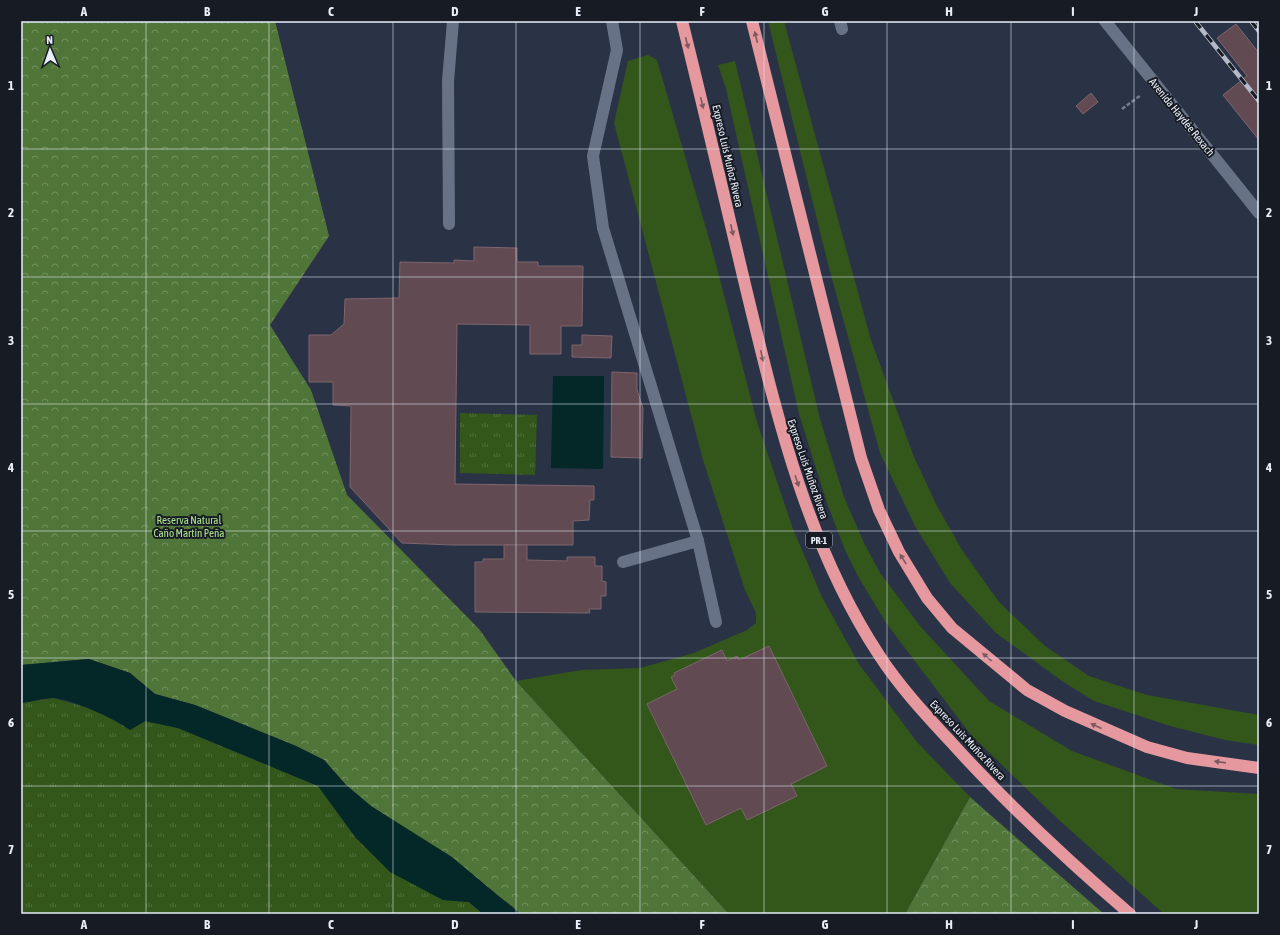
<svg xmlns="http://www.w3.org/2000/svg" width="1280" height="935" font-family="'Asap Condensed',sans-serif">
<defs>
<pattern id="forest-crowns" width="20" height="18" patternUnits="userSpaceOnUse"><rect width="20" height="18" fill="#507539"/><path d="M2 6a3 3 0 1 1 6 0M12 15a3 3 0 1 1 6 0" fill="none" stroke="#729060"/></pattern>
<pattern id="park-tufts" width="24" height="20" patternUnits="userSpaceOnUse"><rect width="24" height="20" fill="#33561b"/><path d="M3 7l-1-3M5 7V3M7 7l1-3M15 17l-1-3M17 17v-4M19 17l1-3" fill="none" stroke="#516f3d"/></pattern>
</defs>
<rect width="100%" height="100%" fill="#2a3345"/>
<g fill="#33561b">
<polygon points="768,21 784,21 871,340 914,457 937,506 962,550 999,602 1045,646 1089,676 1147,695 1259,715 1259,745 1225,740 1170,726 1094,701 1062,681 996,633 950,583 915,526 880,453 828,264"/>
<polygon points="648,55 657,60 712,249 757,422 793,529 822,597 859,664 917,742 970,797 905,914 729,914 516,681 581,670 640,668 694,653 747,630 756,623 756,613 745,590 703,460 614,123 628,61"/>
<polygon points="735,61 820,419 844,497 864,543 880,573 921,627 989,701 1072,751 1176,789 1259,794 1259,914 1164,914 1060,821 971,735 886,623 859,578 845,550 827,503 799,414 726,89 718,65"/>
</g>
<g fill="url(#forest-crowns)">
<polygon points="21,21 275,21 329,236 270,325 311,390 347,495 479,629 516,681 729,914 520,914 512,906 371,806 346,785 324,760 296,746 195,705 155,694 130,673 89,659 21,665"/>
<polygon points="970,797 1104,914 905,914"/>
</g>
<g fill="url(#park-tufts)">
<polygon points="460,413 537,415 535,475 460,473"/>
<path d="M53,698C80,705 108,713 130,730L145,721L178,728L318,786L356,838L443,900L469,902L483,914H21V703Z"/>
</g>
<g fill="#042728">
<polygon points="553,376 604,376 603,469 551,468"/>
<path d="M89,659L130,673L155,694L195,705L296,746L324,760L346,785L371,806L452,857L520,914H483L469,902L443,900L390,872L356,838L318,786L178,728L145,721L130,730C115,719 71,698 52,698C42,698 31,702 21,703V665Z"/>
</g>
<g fill="#614a52" stroke="#7e656e">
<polygon points="1236,24 1259,53 1259,140 1223,95 1247,76 1217,38"/>
<polygon points="1091,93 1098,102 1083,114 1076,106"/>
<polygon points="474,247 517,248 517,262 538,262 538,266 583,266 582,326 561,326 561,354 530,354 530,325 457,324 455,484 594,486 594,500 590,500 589,520 573,521 573,545 453,545 402,543 350,487 351,406 333,405 333,382 309,382 309,335 331,335 344,324 345,299 399,298 400,262 454,263 454,260 474,261"/>
<polygon points="582,335 612,336 611,358 572,357 572,345 582,345"/>
<polygon points="612,372 637,373 637,390 643,408 642,458 611,457"/>
<polygon points="504,545 527,545 527,560 567,561 567,557 595,557 595,566 602,566 602,581 606,582 606,596 601,596 601,609 589,609 590,613 475,612 475,562 483,562 483,559 504,559"/>
<polygon points="769,646 827,766 791,784 797,796 747,820 741,808 706,825 647,704 677,689 671,677 675,675 674,673 722,650 727,661 737,656 739,660"/>
</g>
<g fill="none" stroke-linecap="round" stroke-linejoin="round">
<polyline stroke="#757c8c" stroke-width="2.5" stroke-dasharray="4 2" stroke-linecap="butt" points="1122,109 1141,95"/>
<g stroke="#687287" stroke-width="12">
<polyline points="612,21 617,50 593,156 603,228 698,541 716,622"/>
<polyline points="840,21 842,29"/>
<polyline points="1105,21 1259,213"/>
<polyline points="449,224 448,81 453,21"/>
<polyline points="623,562 698,541"/>
</g>
<g stroke="#e5989e" stroke-width="12">
<path d="M682,21C705,113 726,205 748,297C778,421 808,547 879,655C899,686 926,715 951,742C1007,804 1067,860 1130,914"/>
<polyline points="752,21 861,458 879,510 899,552 927,598 952,628 1027,690 1065,711 1147,747 1187,758 1259,768"/>
</g>
<g stroke="#b4bbc8" stroke-width="4.5">
<g id="rail">
<polyline points="1195,21 1259,101"/>
<polyline points="1251,21 1259,31"/>
</g>
</g>
<use href="#rail" stroke="#171b23" stroke-width="3" stroke-dasharray="9" stroke-linecap="butt"/>
</g>
<defs><path id="oneway-solid" d="M-6-.8H1V-3.2L6.5 0L1 3.2V.8H-6Z"/></defs>
<g fill="#7e5a60">
<use href="#oneway-solid" transform="translate(756 37) rotate(-104)"/>
<use href="#oneway-solid" transform="translate(687 43) rotate(76)"/>
<use href="#oneway-solid" transform="translate(702 103) rotate(77)"/>
<use href="#oneway-solid" transform="translate(732 230) rotate(77)"/>
<use href="#oneway-solid" transform="translate(762 356) rotate(77)"/>
<use href="#oneway-solid" transform="translate(797 481) rotate(72)"/>
<use href="#oneway-solid" transform="translate(903 559) rotate(-122)"/>
<use href="#oneway-solid" transform="translate(987 657) rotate(-140)"/>
<use href="#oneway-solid" transform="translate(1096 726) rotate(-155)"/>
<use href="#oneway-solid" transform="translate(1220 762) rotate(-172)"/>
</g>
<path fill="none" stroke="#e8eefa" stroke-width="1" stroke-opacity="0.55" d="M146,21V914M269,21V914M393,21V914M516,21V914M640,21V914M764,21V914M887,21V914M1011,21V914M1134,21V914M21,149H1259M21,277H1259M21,404H1259M21,531H1259M21,658H1259M21,786H1259"/>
<g text-anchor="middle" dominant-baseline="central" stroke-width="4" stroke-linejoin="round" paint-order="stroke">
<rect fill="#171b23" stroke="#a9afba" stroke-width="1" x="806" y="532" width="26" height="16" rx="3"/>
<g font-size="10" font-weight="bold" fill="#e8eefa">
<text x="819" y="540">PR-1</text>
</g>
<g font-size="11" fill="#e8eefa" stroke="#171b23">
<text transform="translate(1182 117) rotate(51)">Avenida Haydée Rexach</text>
<text transform="translate(728 156) rotate(77)">Expreso Luis Muñoz Rivera</text>
<text transform="translate(808 469) rotate(71)">Expreso Luis Muñoz Rivera</text>
<text transform="translate(968 740) rotate(47)">Expreso Luis Muñoz Rivera</text>
</g>
<g font-size="11" fill="#aee48e" stroke="#171b23">
<text x="189" y="520">Reserva Natural<tspan x="189" dy="13">Caño Martín Peña</tspan></text>
</g>
</g>
<rect width="1280" height="935" fill="none" stroke="#171b23" stroke-width="44"/>
<g transform="translate(50 50) rotate(358)" stroke="#171b23" stroke-width="3" paint-order="stroke">
<path d="M0-3L7 15L0 10L-7 15Z" fill="#e8eefa"/>
<text y="-6" font-size="11" font-weight="bold" text-anchor="middle" fill="#e8eefa">N</text>
</g>
<rect x="22" y="22" width="1236" height="891" fill="none" stroke="#e8eefa" stroke-width="1.5"/>
<g font-size="13" text-anchor="middle" font-weight="bold" fill="#e8eefa">
<text x="84" y="16">A</text>
<text x="207" y="16">B</text>
<text x="331" y="16">C</text>
<text x="455" y="16">D</text>
<text x="578" y="16">E</text>
<text x="702" y="16">F</text>
<text x="825" y="16">G</text>
<text x="949" y="16">H</text>
<text x="1073" y="16">I</text>
<text x="1196" y="16">J</text>
<text x="11" y="90">1</text>
<text x="1269" y="90">1</text>
<text x="11" y="217">2</text>
<text x="1269" y="217">2</text>
<text x="11" y="345">3</text>
<text x="1269" y="345">3</text>
<text x="11" y="472">4</text>
<text x="1269" y="472">4</text>
<text x="11" y="599">5</text>
<text x="1269" y="599">5</text>
<text x="11" y="727">6</text>
<text x="1269" y="727">6</text>
<text x="11" y="854">7</text>
<text x="1269" y="854">7</text>
<text x="84" y="929">A</text>
<text x="207" y="929">B</text>
<text x="331" y="929">C</text>
<text x="455" y="929">D</text>
<text x="578" y="929">E</text>
<text x="702" y="929">F</text>
<text x="825" y="929">G</text>
<text x="949" y="929">H</text>
<text x="1073" y="929">I</text>
<text x="1196" y="929">J</text>
</g>
</svg>
